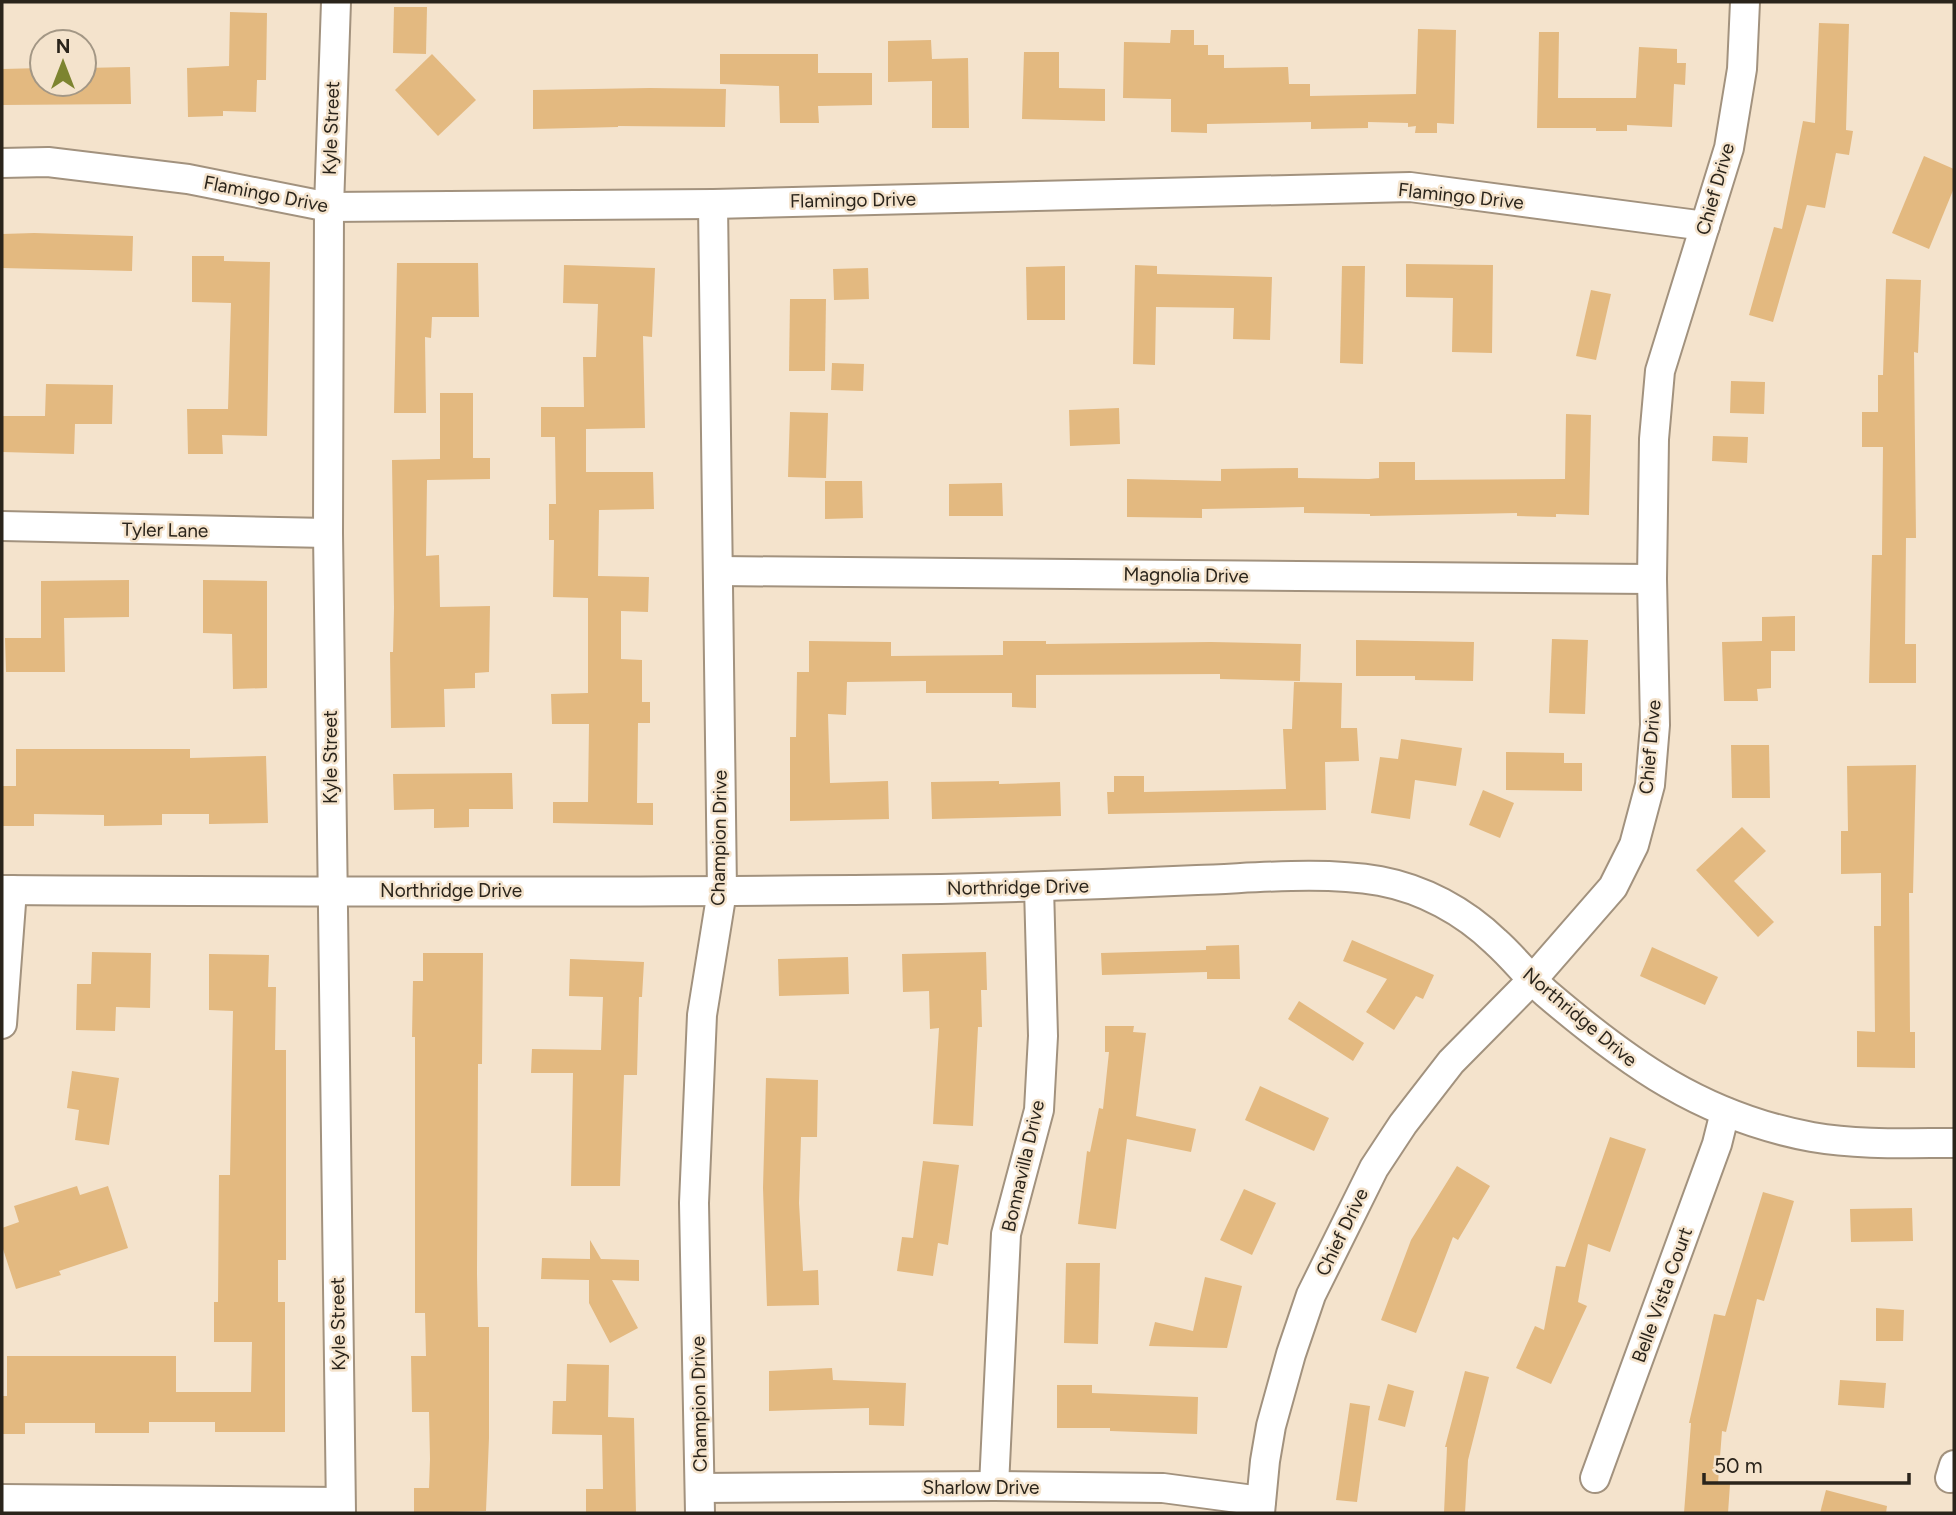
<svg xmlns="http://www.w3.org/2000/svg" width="1956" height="1515" font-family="Figtree,sans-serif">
<rect width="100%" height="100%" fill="#f4e3cc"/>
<g fill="#e3b980">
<polygon points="394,7 427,7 426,54 393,53"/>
<polygon points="230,12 267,13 266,80 257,80 256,112 223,111 223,116 188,117 187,68 229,66"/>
<polygon points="1819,23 1849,24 1846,130 1853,131 1849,155 1836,153 1825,208 1807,205 1773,322 1749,315 1774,227 1782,229 1803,121 1815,123"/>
<polygon points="1418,29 1456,30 1454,124 1437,123 1437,133 1415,133 1416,126 1408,127 1408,123 1368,122 1368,128 1311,129 1311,122 1207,124 1207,133 1171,132 1171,99 1123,98 1124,42 1170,43 1171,30 1194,30 1194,45 1208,45 1208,55 1224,55 1224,68 1288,67 1289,84 1310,84 1310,96 1416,94"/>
<polygon points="1539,32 1559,32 1558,98 1636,98 1639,47 1677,49 1677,63 1686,63 1685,85 1674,84 1672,127 1627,125 1627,131 1596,131 1596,128 1537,128"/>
<polygon points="931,40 932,59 968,58 969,128 932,128 932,81 888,82 888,41"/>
<polygon points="1024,52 1059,52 1059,88 1105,89 1105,121 1022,119"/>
<polygon points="432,54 476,100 438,136 395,90"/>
<polygon points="720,54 818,54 818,73 872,73 872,105 818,106 819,123 780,123 779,86 720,84"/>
<polygon points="130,67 131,104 2,105 2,69 42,68 42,84 84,84 84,68"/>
<polygon points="650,88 726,89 725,127 618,126 618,127 533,129 533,90"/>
<polygon points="1924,156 1954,169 1954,188 1929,249 1892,233"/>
<polygon points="34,233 133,236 132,271 2,268 2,234"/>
<polygon points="192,256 224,256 224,261 270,262 267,436 222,435 223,454 188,454 187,409 228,409 231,303 192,302"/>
<polygon points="397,263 478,263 479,317 432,317 431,338 425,337 426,413 394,413"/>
<polygon points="1406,264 1493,265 1492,353 1452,352 1453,298 1406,297"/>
<polygon points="564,265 655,268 652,337 643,336 645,428 586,429 586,472 653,472 654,509 599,510 598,576 649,577 648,612 621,611 621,659 642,660 642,702 650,702 650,723 638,723 637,803 653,803 653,825 553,823 553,802 588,802 589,724 552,724 551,694 588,693 588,598 553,597 554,540 549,540 549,504 556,504 555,437 541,437 541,407 584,407 583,357 596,357 598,304 563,303"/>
<polygon points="1135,265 1157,266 1157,274 1272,277 1270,340 1233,339 1234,308 1156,307 1155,365 1133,364"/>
<polygon points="1065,266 1065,320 1027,320 1026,267"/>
<polygon points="1342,266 1365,266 1363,364 1340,363"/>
<polygon points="868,268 869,299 834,300 833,269"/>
<polygon points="1886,279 1921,280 1918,353 1914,352 1916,538 1906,538 1905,644 1916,644 1916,683 1869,683 1872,555 1882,555 1883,447 1862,447 1862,412 1878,412 1878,375 1883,375"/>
<polygon points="1591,290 1611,294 1596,360 1576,356"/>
<polygon points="790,299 826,299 825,371 789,371"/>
<polygon points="832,363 864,364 863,391 831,390"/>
<polygon points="1731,381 1765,382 1764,414 1730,413"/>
<polygon points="46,384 113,385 112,424 75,424 74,454 2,452 2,416 45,416"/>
<polygon points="440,393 473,393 473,458 490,458 490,479 427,480 426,556 439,555 440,607 490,606 489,672 475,673 475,688 444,689 445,727 391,728 390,652 393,652 394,608 392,460 440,459"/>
<polygon points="1119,408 1120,444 1070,446 1069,410"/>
<polygon points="790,412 828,413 826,478 788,477"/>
<polygon points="1566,414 1591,415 1589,515 1556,514 1556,517 1517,516 1517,513 1370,516 1370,514 1304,513 1304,507 1202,509 1202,518 1127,517 1127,479 1221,481 1221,469 1298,468 1298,478 1369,479 1379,478 1379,462 1415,462 1415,480 1565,479"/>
<polygon points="1713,436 1748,437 1747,463 1712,461"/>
<polygon points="825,481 862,481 863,518 825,519"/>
<polygon points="1002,483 1003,516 949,516 949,484"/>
<polygon points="129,580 129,617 64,618 65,672 6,672 5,638 41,638 41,581"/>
<polygon points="203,580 267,581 267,688 233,689 232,634 203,633"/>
<polygon points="1795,616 1795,651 1771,651 1771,688 1757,689 1758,701 1724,701 1722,642 1762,641 1762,617"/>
<polygon points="1552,639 1588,640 1585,714 1549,713"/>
<polygon points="1356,640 1474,642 1473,681 1415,680 1415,676 1356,676"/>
<polygon points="809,641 891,642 891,656 1003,655 1003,641 1046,641 1046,644 1211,642 1301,644 1300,681 1220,679 1220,674 1036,675 1036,708 1012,707 1012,693 926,693 926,681 847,682 846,715 828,714 830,783 888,781 889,819 790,821 790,737 796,737 797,672 809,672"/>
<polygon points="1294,682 1342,683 1341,728 1357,728 1359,761 1325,762 1326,810 1108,814 1107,792 1114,792 1114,776 1144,776 1144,792 1286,789 1283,729 1292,729"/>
<polygon points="1401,739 1462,748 1456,786 1415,780 1410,819 1371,813 1380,757 1398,759"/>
<polygon points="1731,745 1769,745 1770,798 1732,798"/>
<polygon points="16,749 190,749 190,758 266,756 268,823 209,824 209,814 162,814 162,825 104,826 104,815 34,814 34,826 2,826 2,786 16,786"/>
<polygon points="1506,752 1564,753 1564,763 1582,763 1582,791 1506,790"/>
<polygon points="1916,765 1913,893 1909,893 1910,1032 1915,1032 1915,1068 1857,1067 1857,1031 1875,1032 1874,926 1881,926 1881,873 1841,874 1841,831 1848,831 1847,766"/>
<polygon points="512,773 513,809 469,809 469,827 434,828 434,809 394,810 393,774"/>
<polygon points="999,781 999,784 1060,782 1061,816 932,819 931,782"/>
<polygon points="1483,790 1514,803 1500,838 1469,825"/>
<polygon points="1742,827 1766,851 1734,881 1774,922 1758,937 1696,870"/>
<polygon points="1352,940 1434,975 1423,999 1416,996 1394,1030 1366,1012 1387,979 1343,961"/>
<polygon points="1239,945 1240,979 1207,979 1207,972 1102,975 1101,953 1206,950 1206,946"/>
<polygon points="1652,947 1718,977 1705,1005 1640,976"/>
<polygon points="92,952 151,953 150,1008 116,1007 115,1031 76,1030 77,984 91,984"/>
<polygon points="986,952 987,990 981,990 982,1027 978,1027 973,1126 933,1124 939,1028 930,1029 929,991 903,992 902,954"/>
<polygon points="423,953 483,953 482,1064 478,1064 477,1274 478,1327 489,1327 489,1438 486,1511 414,1513 414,1488 429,1488 430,1459 429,1412 412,1412 411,1356 426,1356 425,1313 415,1313 415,1037 412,1037 413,981 423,981"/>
<polygon points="209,954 269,955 268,987 276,987 275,1050 286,1050 286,1260 278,1260 278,1302 285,1302 285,1432 215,1432 215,1422 149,1422 149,1433 95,1433 95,1423 25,1423 25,1434 2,1434 2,1396 7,1396 7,1356 176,1356 176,1392 251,1392 252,1342 214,1342 214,1302 218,1302 219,1175 230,1175 233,1011 209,1010"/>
<polygon points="848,957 849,994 779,996 778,959"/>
<polygon points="570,959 644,962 642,997 639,997 637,1075 624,1075 620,1186 571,1186 573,1073 531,1073 532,1049 601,1050 603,997 569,996"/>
<polygon points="1299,1001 1364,1043 1353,1061 1288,1019"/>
<polygon points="1105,1026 1134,1026 1133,1032 1146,1033 1136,1116 1196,1129 1191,1152 1127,1139 1116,1229 1078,1224 1087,1151 1090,1152 1099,1108 1103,1109 1109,1052 1105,1052"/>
<polygon points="72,1071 119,1078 109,1145 75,1140 79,1110 67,1108"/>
<polygon points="766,1078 818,1080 817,1137 801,1137 799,1203 803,1271 818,1270 819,1305 767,1306 763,1188"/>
<polygon points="1260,1086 1329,1118 1314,1151 1245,1120"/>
<polygon points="1610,1137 1646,1149 1610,1252 1588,1244 1578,1302 1587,1306 1551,1384 1516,1368 1535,1326 1544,1330 1556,1266 1565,1267"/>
<polygon points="923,1161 959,1165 948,1245 938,1243 933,1276 897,1271 902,1237 913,1238"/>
<polygon points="1457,1166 1490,1186 1458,1240 1453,1237 1416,1333 1381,1320 1411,1240"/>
<polygon points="77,1186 80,1195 108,1186 128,1248 59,1271 61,1275 16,1289 2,1246 2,1228 19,1222 14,1206"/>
<polygon points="1244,1189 1276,1203 1252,1255 1220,1240"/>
<polygon points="1763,1192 1794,1201 1764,1301 1757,1299 1726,1432 1722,1431 1718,1483 1730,1484 1728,1513 1684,1513 1691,1423 1689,1423 1714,1314 1725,1316"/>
<polygon points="1912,1208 1913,1241 1851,1242 1850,1209"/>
<polygon points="590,1240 601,1259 639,1260 639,1281 612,1280 638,1328 610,1343 589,1303 589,1280 541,1279 542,1258 590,1259"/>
<polygon points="1066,1263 1100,1263 1098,1344 1064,1343"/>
<polygon points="1205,1277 1242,1286 1227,1348 1149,1346 1155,1322 1193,1331"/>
<polygon points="1876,1308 1904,1310 1903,1341 1876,1341"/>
<polygon points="567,1364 609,1365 608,1417 634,1418 636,1513 586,1513 586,1489 603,1489 602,1435 552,1434 553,1401 566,1401"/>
<polygon points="832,1368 833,1380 906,1383 904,1426 869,1425 869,1408 769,1411 769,1371"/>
<polygon points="1465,1371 1489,1377 1468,1460 1465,1513 1444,1513 1447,1447 1445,1447"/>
<polygon points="1840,1380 1886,1383 1884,1408 1838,1405"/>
<polygon points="1388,1384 1414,1391 1405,1427 1378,1420"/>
<polygon points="1057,1385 1092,1385 1092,1393 1198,1397 1197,1434 1110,1431 1110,1428 1057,1428"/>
<polygon points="1350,1403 1370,1406 1357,1502 1336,1500"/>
<polygon points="1826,1490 1887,1506 1886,1513 1820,1513"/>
</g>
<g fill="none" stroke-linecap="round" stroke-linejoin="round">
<g stroke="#a2927e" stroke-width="32">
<g id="street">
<polyline points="336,2 329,207 328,533 341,1513"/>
<polyline points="2,163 48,162 188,179 329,207 713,204 1410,187 1705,226"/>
<polyline points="2,526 328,533"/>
<polyline points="719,571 1652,579"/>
<path d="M2,890C315,892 628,893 941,889C1027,887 1112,884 1197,880C1257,878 1321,871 1380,881C1423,889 1464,911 1496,942C1514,958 1528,977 1546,993C1628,1063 1703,1117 1812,1137C1858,1145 1907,1143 1954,1143"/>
<polyline points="2,1024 12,890"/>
<polyline points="1595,1478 1717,1144 1725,1112"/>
<polyline points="1950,1478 1954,1465"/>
<polyline points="994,1486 1006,1234 1039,1110 1043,1036 1039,887"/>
<polyline points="700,1488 994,1486 1163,1488 1261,1501"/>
<polyline points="2,1499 340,1502"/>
<polyline points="700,1513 694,1203 702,1015 722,891 713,204"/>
<polyline points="1260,1513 1265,1461 1271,1426 1291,1354 1311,1295 1374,1168 1403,1124 1451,1062 1532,980 1613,887 1634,845 1650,785 1655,725 1652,579 1654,439 1660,371 1729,148 1742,69 1745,2"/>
</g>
</g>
<use href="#street" stroke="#fff" stroke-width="28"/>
</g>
<g text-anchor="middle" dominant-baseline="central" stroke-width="5" stroke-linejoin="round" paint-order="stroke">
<g font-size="19" fill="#2a241b" stroke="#f4e3cc">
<text transform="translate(331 128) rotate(-88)">Kyle Street</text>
<text transform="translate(1715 189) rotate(-74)">Chief Drive</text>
<text transform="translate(266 194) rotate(11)">Flamingo Drive</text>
<text transform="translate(1461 196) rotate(6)">Flamingo Drive</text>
<text transform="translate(853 200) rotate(-1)">Flamingo Drive</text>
<text transform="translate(165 530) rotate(1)">Tyler Lane</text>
<text transform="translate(1186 575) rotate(1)">Magnolia Drive</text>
<text transform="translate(1650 747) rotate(-85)">Chief Drive</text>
<text transform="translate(330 757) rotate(-90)">Kyle Street</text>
<text transform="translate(719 838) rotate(-89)">Champion Drive</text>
<text transform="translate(1018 887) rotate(-1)">Northridge Drive</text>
<text x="451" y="890">Northridge Drive</text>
<text transform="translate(1580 1017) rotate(40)">Northridge Drive</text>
<text transform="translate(1023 1166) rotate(-77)">Bonnavilla Drive</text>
<text transform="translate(1342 1232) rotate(-64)">Chief Drive</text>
<text transform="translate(1662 1295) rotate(-70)">Belle Vista Court</text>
<text transform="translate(338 1324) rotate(-91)">Kyle Street</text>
<text transform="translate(699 1404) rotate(-91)">Champion Drive</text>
<text x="981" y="1487">Sharlow Drive</text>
</g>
</g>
<rect width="1956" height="1515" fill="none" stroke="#2a241b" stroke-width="7"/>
<g transform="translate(63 63)"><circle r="33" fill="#f4e3cc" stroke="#a39785" stroke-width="2"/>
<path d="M0-5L12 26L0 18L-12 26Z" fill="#7d8430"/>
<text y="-10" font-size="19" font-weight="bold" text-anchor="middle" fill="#2a241b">N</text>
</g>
<path d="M1704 1473v10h205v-10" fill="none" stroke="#2a241b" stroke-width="3.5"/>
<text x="1714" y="1473" font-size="21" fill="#2a241b" stroke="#f4e3cc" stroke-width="5" paint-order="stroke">50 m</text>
</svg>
